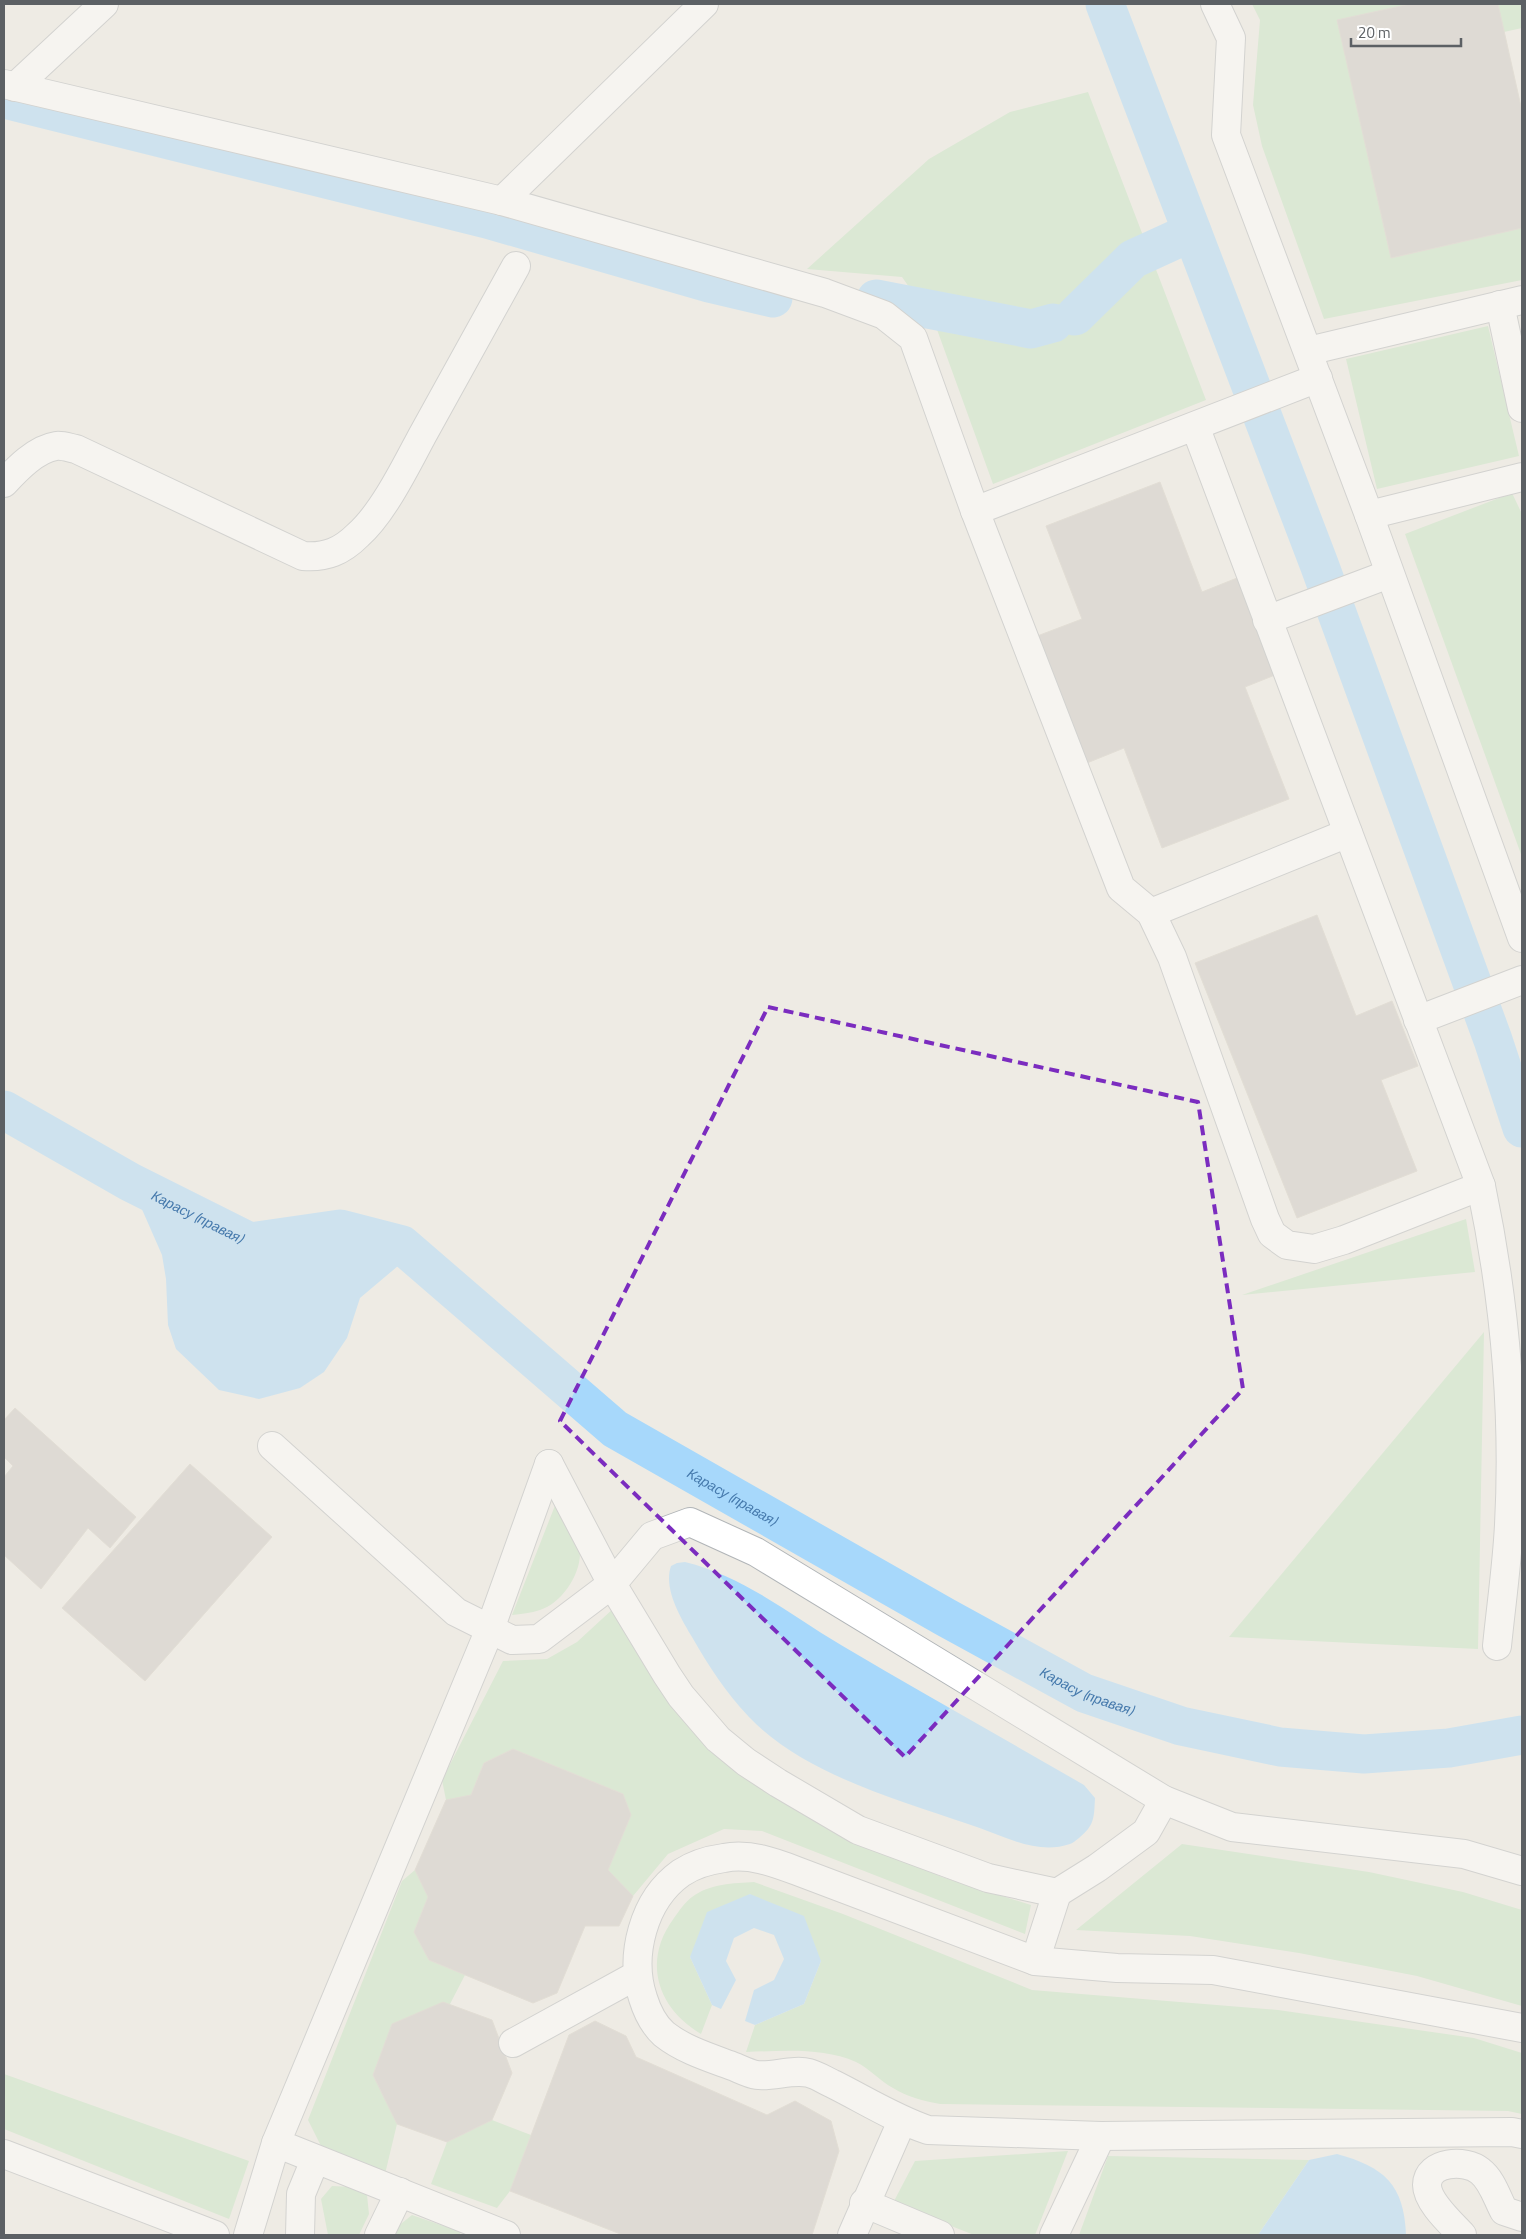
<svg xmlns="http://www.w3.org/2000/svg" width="1526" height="2239" font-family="'Titillium Web',sans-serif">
<rect width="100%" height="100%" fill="#eeebe4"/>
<g fill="#c3e4c2">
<polygon points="1252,4 1410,4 1338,20 1391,258 1522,228 1522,280 1324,319 1262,146 1253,105 1260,20"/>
<polygon points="1498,4 1522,4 1522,28 1504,32"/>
<polygon points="1088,92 1206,400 993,484 935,324 902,277 807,269 929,159 1010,112"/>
<polygon points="1488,326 1519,456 1377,489 1346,359"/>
<polygon points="1512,493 1522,514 1522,857 1405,534"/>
<polygon points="1466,1219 1475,1272 1242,1295"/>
<polygon points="1484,1332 1478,1649 1229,1637"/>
<path d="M556,1503C563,1515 576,1533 579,1545C585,1569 563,1603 540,1610C531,1613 521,1614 512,1615Z"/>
<polygon points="615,1607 690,1729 730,1766 834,1830 942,1877 1031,1905 1025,1934 762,1831 724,1829 668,1854 633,1896 608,1870 631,1815 623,1794 513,1749 484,1763 471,1795 446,1800 442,1780 503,1661 547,1659 577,1642"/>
<polygon points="1182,1844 1369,1872 1463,1892 1522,1910 1522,2006 1417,1976 1299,1953 1190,1936 1076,1930"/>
<polygon points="415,1870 428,1897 414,1932 429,1960 465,1975 450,2004 392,2025 373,2075 397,2124 385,2174 323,2150 308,2120 402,1881"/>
<path d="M754,1882L843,1914L1032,1990L1278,2010L1474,2038L1522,2053V2114L1508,2111L940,2104C923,2101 908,2097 893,2088C880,2081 870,2069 856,2062C822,2047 782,2051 746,2052L755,2025L804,2004L821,1961L750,1894L690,1957L712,2005L701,2034C657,2008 642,1961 674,1918C679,1911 685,1902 692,1897C709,1884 734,1883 754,1882Z"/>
<polygon points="4,2074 249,2161 229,2219 4,2129"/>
<polygon points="492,2120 531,2135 510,2191 497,2208 431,2184 447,2142"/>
<polygon points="1068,2151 1035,2235 974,2235 893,2203 915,2161"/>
<polygon points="1108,2156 1309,2160 1258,2235 1079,2235"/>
<polygon points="332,2186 354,2187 367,2195 369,2214 359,2235 328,2235 321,2199"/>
<polygon points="412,2215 461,2232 459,2235 392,2235 392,2231"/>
</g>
<g fill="#a7d8fb">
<polygon points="130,1182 250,1242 340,1229 402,1245 411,1255 360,1298 347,1338 324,1372 300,1388 259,1399 219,1390 176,1349 168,1325 166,1279 162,1255"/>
<path d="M685,1562C743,1576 791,1615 841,1645C922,1693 1003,1738 1084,1785L1095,1798C1094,1817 1095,1825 1079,1838C1076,1840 1073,1843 1070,1844C1035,1856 1001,1834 968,1824C896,1799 803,1774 749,1717C726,1693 708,1665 692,1637C681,1618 663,1589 671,1566L677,1563Z"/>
<polygon points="750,1894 804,1916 821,1961 804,2004 755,2025 745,2021 754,1990 774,1980 784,1959 774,1935 754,1928 734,1938 726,1961 736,1980 721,2009 712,2005 690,1957 707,1912"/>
<path d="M1337,2154C1384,2167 1404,2184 1406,2235H1258L1309,2160Z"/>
</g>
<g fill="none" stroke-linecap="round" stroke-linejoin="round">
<g stroke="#a7d8fb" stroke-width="39">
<polyline points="1105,4 1319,564 1493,1040 1522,1128"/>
<polyline points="4,99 487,219 709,283 773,298"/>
<polyline points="876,299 1031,329 1053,323"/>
<polyline points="1075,316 1133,259 1192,232"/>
<path id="s1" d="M4,1110L130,1182L250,1242L340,1229L402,1245L615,1429L945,1617L1084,1693L1181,1726L1280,1747L1364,1754L1449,1748L1522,1735"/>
</g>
</g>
<g fill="#c9c6c1" stroke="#d2cdc3">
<polygon points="1410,4 1498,4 1522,111 1522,228 1391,258 1337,20"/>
<polygon points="1160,482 1202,592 1237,578 1275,675 1245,687 1289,799 1162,848 1124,748 1082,765 1032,638 1082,619 1046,526"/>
<polygon points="1317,915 1356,1016 1392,1001 1418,1066 1381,1080 1417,1171 1297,1218 1195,963"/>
<polygon points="15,1408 136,1517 110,1548 88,1528 41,1589 4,1555 4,1477 13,1466 4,1457 4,1420"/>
<polygon points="190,1464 272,1537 145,1681 62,1608"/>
<polygon points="513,1749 623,1794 631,1815 608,1870 633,1896 619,1926 585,1926 557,1993 533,2003 429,1960 414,1932 428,1897 415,1870 446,1800 471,1795 484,1763"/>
<polygon points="443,2002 492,2020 512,2073 492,2120 447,2142 397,2124 373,2075 392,2024"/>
<polygon points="595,2021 626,2036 636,2057 767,2115 795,2101 831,2121 839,2151 812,2235 623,2235 510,2191 569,2035"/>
</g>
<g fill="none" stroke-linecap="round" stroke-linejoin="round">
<g stroke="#b1b5b8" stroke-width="30">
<g id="minor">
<polyline points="1215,4 1231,38 1226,135 1369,515 1522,938"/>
<polyline points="4,84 502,201 825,293 884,315 913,338 975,511"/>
<polyline points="15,87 104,4"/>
<polyline points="502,201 704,4"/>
<polyline points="1500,305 1522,408"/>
<polyline points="1308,351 1522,300"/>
<polyline points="1195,426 1481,1186 1344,1240 1314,1249 1287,1245 1272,1234 1265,1219 1172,957 1151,913 1121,888 975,511 1318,378"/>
<path d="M4,483C17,469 36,449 56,446C62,445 70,448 76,449L303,556C326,558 342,551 358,535C383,513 406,466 422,436C453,379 485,323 516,266"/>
<polyline points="1369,515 1522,477"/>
<polyline points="1267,620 1389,574"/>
<polyline points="1151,913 1348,833"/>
<polyline points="1418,1020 1522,980"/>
<path d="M1481,1186C1504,1296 1515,1413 1509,1525C1507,1565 1501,1606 1497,1646"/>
<polyline points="272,1446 456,1612 512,1640 539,1639 612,1584 652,1536 690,1522 756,1552 1164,1800 1232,1827 1464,1854 1522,1871"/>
<polyline points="549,1464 612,1584 667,1675 681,1696 718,1739 746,1762 778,1783 858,1830 988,1878 1057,1893 1097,1868 1146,1832 1164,1800"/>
<polyline points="1035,1961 1057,1893"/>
<path d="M1522,2028L1213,1970L1117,1968L1035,1961L797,1871C773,1862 749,1853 724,1858C709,1860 693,1865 681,1873C643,1900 629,1956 643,1998C647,2011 654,2025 664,2034C684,2050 711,2058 735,2067C742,2070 750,2074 757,2075C773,2077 793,2069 809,2073C817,2075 826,2081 833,2084C865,2100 895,2119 928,2130L1101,2136L1512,2132L1522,2134"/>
<polyline points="513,2043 637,1975"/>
<polyline points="4,2154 215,2235"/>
<polyline points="864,2203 940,2235"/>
<polyline points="248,2235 276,2143"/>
<polyline points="300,2235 301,2194 315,2160"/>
<polyline points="379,2235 400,2192"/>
<polyline points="506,2235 276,2143 490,1629 549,1464"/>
<polyline points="852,2235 902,2121"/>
<polyline points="1054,2235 1101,2136"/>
<path d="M1462,2235C1452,2224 1427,2202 1427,2185C1427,2161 1466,2159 1480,2171C1492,2180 1497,2198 1504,2211L1522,2217"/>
</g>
</g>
<use href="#minor" stroke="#fff" stroke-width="28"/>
</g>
<path d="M0 0H1526V2239H0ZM768,1007L1198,1102L1243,1389L905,1757L560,1421Z" fill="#eeebe4" fill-opacity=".55" fill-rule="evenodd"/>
<path fill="none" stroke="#7b2cbf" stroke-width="4" stroke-dasharray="10 6" stroke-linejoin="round" d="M768,1007L1198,1102L1243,1389L905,1757L560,1421Z"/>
<g text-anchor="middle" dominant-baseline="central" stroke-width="5" stroke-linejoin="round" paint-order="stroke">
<g font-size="14" font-style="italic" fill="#4579ac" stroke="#fff">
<text stroke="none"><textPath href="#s1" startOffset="221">Карасу (правая)</textPath></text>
<text stroke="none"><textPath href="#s1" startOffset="851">Карасу (правая)</textPath></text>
<text stroke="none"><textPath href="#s1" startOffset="1256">Карасу (правая)</textPath></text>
</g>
</g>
<rect width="1526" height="2239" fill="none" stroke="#5c6064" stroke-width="10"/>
<path d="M1351 38v8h110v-8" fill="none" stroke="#5c6064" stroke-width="2.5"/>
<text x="1358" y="38" font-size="15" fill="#5c6064" stroke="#ffffff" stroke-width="4" paint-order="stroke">20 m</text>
</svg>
